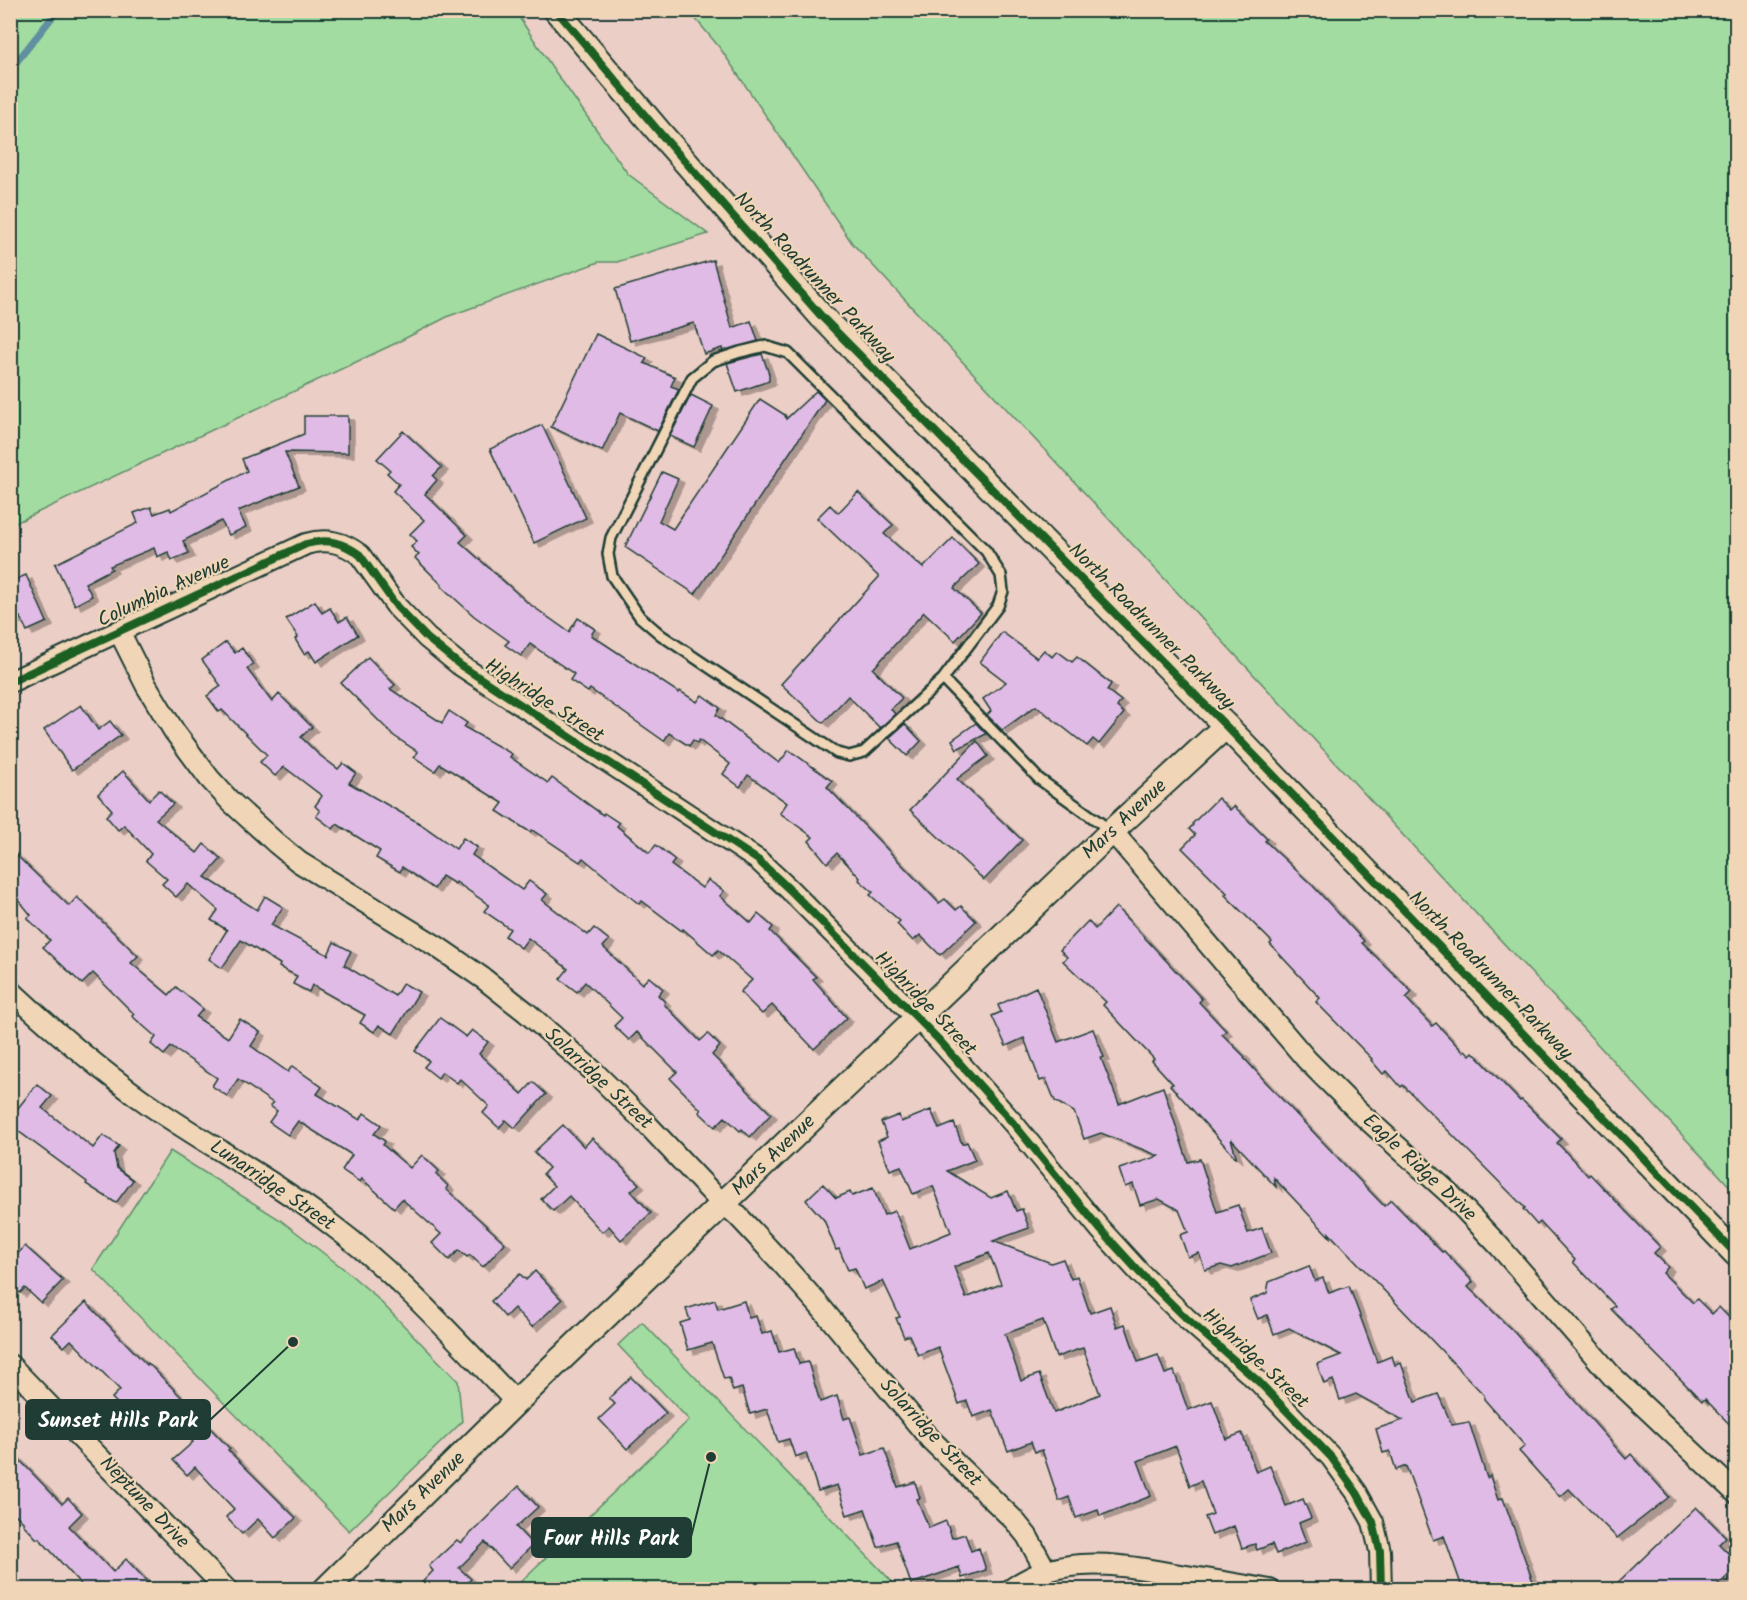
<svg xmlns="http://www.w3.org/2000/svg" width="1747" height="1600" font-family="Kalam,sans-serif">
<defs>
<filter id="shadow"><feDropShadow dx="6" dy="4" stdDeviation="0" flood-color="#0004"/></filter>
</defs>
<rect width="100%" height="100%" fill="#ebcec5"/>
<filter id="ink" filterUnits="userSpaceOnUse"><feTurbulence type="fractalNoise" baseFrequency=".0167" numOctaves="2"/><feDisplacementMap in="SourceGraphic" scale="12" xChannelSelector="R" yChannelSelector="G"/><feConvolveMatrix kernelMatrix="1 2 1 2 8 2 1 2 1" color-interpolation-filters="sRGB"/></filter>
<g filter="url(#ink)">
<g fill="#a2dca1" stroke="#608c6a" stroke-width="1.5">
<polygon points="10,11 515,11 554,70 628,174 708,234 617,262 599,262 449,316 392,345 11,525"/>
<polygon points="689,11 1736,11 1736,1193 852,243 720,48"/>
<polygon points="170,1151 279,1219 344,1269 373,1294 458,1381 462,1422 349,1531 93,1269"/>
<polygon points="642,1322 899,1589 513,1589 689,1420 618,1345"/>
</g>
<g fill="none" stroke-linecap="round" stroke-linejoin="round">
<polyline stroke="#5e8fa0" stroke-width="7" points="10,70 58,10"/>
</g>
<g fill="#e0bbe5" stroke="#1f3d34" stroke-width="1.5" fill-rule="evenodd" filter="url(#shadow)">
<polygon points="713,260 732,328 751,321 758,341 723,351 722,348 704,354 694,323 630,341 615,289"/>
<polygon points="596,334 647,358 644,363 675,377 671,386 679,389 658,431 620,413 602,451 551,427"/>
<polygon points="762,354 769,374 769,381 737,392 727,363"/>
<polygon points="816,391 825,400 695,594 625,547 662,472 678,479 659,521 673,529 760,399 785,415 786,419"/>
<polygon points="691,395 713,406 694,447 670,436"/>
<polygon points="304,416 348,416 348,453 285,452 299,486 238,511 246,527 229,535 221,521 183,541 189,553 172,560 168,552 157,557 154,548 110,566 112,569 85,583 92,596 75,605 55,564 138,523 134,513 151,507 154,514 170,508 171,511 247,471 242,459 304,434"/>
<polygon points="542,425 586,518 534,543 490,449"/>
<polygon points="403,431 442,467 433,476 437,480 425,494 467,535 460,542 528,603 569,632 578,618 595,629 591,635 679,693 680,691 697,702 702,695 720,708 716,715 779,763 789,750 832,781 827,787 939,903 945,899 956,910 961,906 976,921 940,955 920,935 913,941 897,924 900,921 870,895 873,892 859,880 860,878 837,853 827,863 809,841 813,837 780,813 787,803 748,775 740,787 723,774 730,764 699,740 697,743 693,740 689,746 669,733 664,741 590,689 588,692 570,680 574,674 530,644 521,656 505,645 509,641 474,616 441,586 442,585 415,558 419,555 411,547 417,541 410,534 424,520 393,491 399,484 387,473 390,470 377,459"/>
<polygon points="858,492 893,525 884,534 923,568 953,538 979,564 954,588 981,613 955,641 924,612 873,669 902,698 891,709 895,714 880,728 848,696 823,723 781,684 879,577 817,518 830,505 838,513"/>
<polygon points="26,575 47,622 27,631 20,617 10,621 10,582"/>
<polygon points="315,601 322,613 330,608 339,622 347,617 358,635 316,662 309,651 304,654 295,639 298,637 286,619"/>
<polygon points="1002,632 1037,658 1044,650 1052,657 1057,651 1072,662 1077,657 1111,684 1107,690 1121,701 1117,707 1124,713 1099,744 1093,739 1087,746 1036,706 1002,730 987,715 991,711 983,699 1006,682 980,662"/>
<polygon points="226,642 235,653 242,648 253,664 247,669 272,702 279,694 312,727 301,737 318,754 338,769 343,763 356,773 349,783 419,823 456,849 463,838 477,847 472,855 522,890 529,881 547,894 542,900 588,935 594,928 609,940 603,947 642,984 649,977 663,989 658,995 665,1002 664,1004 700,1041 708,1034 720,1046 712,1055 771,1114 750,1137 742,1129 740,1131 725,1117 715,1127 699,1112 701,1110 670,1078 677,1072 637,1032 629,1040 614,1026 622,1018 585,982 577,992 560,979 568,969 528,938 521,948 505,936 510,929 484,911 489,905 456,882 455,884 442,876 434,889 402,867 400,872 376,858 380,851 337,824 333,829 316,816 320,811 315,806 322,796 284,767 275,776 260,762 267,755 222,710 219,712 207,696 221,686 202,660"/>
<polygon points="368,657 395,685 390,689 442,723 449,711 467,723 464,727 512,754 510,757 548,783 552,778 603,815 604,813 619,823 617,826 649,853 656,845 675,860 671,865 702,888 708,880 724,891 720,896 751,923 758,914 773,927 770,931 816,977 813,979 847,1018 814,1049 772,1005 762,1014 740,992 752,980 718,950 713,955 683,929 682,931 642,901 639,904 583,858 580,862 532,830 530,832 497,811 503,803 440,764 435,771 414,757 418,752 394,736 341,683"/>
<polygon points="81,705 98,730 110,721 121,735 72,770 44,730"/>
<polygon points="976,723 986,734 957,749 952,740"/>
<polygon points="905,724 921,741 907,756 889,738"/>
<polygon points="977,741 988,756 957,779 1022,840 984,880 910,810"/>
<polygon points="123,771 149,800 159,790 173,804 156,819 197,853 204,844 221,859 205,877 257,910 265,896 283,907 271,925 328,955 334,942 351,951 344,965 395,996 403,983 419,992 393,1034 379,1025 374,1032 360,1023 365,1015 312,985 309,992 293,984 297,976 279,967 280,964 241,940 222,968 209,959 227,930 211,920 218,910 188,884 176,897 162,884 167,879 146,861 151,854 124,825 118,830 106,816 112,810 98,794"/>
<polygon points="1218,798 1230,810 1234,806 1267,839 1265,841 1313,886 1364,941 1362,943 1412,992 1406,998 1432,1026 1436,1023 1463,1052 1465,1050 1470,1055 1473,1052 1520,1101 1522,1100 1561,1139 1557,1143 1562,1148 1588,1176 1590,1174 1660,1247 1654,1253 1668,1267 1663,1273 1693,1303 1697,1299 1712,1314 1719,1307 1737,1326 1737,1432 1705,1399 1702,1401 1611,1309 1615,1306 1573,1262 1575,1260 1540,1222 1537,1225 1523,1209 1525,1208 1403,1085 1401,1087 1387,1071 1383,1074 1371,1060 1372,1059 1316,1002 1320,998 1270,944 1272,942 1225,895 1227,893 1182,848 1195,835 1189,829 1193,825 1192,824"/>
<polygon points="10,849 69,906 77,897 138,956 131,963 169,995 176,987 203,1009 196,1017 228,1038 240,1019 260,1032 251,1046 288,1072 292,1066 322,1087 317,1094 360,1120 364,1113 381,1125 374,1134 385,1141 383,1145 410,1168 422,1155 439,1171 436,1174 448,1186 446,1189 505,1243 483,1267 470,1255 467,1257 459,1250 449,1260 432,1243 441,1234 402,1199 394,1208 362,1179 360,1182 342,1170 352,1155 298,1121 288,1135 269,1122 277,1111 270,1106 273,1103 238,1079 227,1096 212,1086 217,1078 171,1047 164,1055 151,1044 156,1037 132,1016 134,1014 93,973 82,984 43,947 50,940 27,918 31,915 10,889"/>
<polygon points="1116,907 1202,999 1199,1002 1226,1031 1222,1034 1245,1057 1244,1058 1274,1091 1384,1206 1391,1200 1442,1252 1444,1251 1473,1282 1468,1287 1514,1332 1626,1459 1631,1454 1669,1497 1617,1538 1569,1489 1560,1497 1519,1451 1525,1446 1484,1399 1484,1395 1329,1233 1330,1237 1274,1178 1276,1187 1231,1139 1237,1159 1170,1085 1173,1084 1152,1061 1154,1059 1103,1005 1106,1002 1063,961 1067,957 1060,950 1088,921 1095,929"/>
<polygon points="1036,987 1058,1042 1093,1029 1104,1057 1101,1058 1119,1104 1163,1087 1188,1162 1200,1159 1217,1212 1238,1205 1248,1233 1262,1228 1271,1253 1232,1268 1221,1265 1205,1270 1199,1253 1188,1257 1180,1235 1188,1232 1179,1210 1159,1199 1140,1205 1133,1184 1125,1187 1119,1169 1159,1156 1101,1133 1084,1139 1074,1112 1055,1101 1046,1079 1040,1081 1024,1038 1006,1046 992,1016 1001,1012 998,1005"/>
<polygon points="440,1018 466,1037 472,1030 488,1042 479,1054 522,1094 533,1082 546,1094 515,1128 506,1120 499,1128 483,1113 489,1106 460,1079 457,1083 442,1072 438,1078 424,1067 429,1061 415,1051"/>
<polygon points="37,1084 52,1096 42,1108 93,1148 103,1135 119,1146 114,1153 117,1168 133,1180 116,1203 86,1184 87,1182 10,1125 10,1118"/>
<path d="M931,1110L939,1129L954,1123L962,1144L967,1142L975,1160L947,1171L991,1198L1008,1191L1016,1211L1022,1209L1029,1228L993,1241L1051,1263L1063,1259L1071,1279L1077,1276L1090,1313L1110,1306L1117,1327L1125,1324L1138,1362L1158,1355L1165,1374L1174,1371L1188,1410L1212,1401L1226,1439L1242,1433L1256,1472L1270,1466L1286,1506L1303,1499L1311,1518L1299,1523L1306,1542L1276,1554L1272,1544L1257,1550L1255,1544L1242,1548L1234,1526L1212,1535L1205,1517L1213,1514L1201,1481L1190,1486L1176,1446L1138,1461L1151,1496L1100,1516L1098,1510L1076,1518L1069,1497L1059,1501L1042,1450L1035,1452L1031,1442L1008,1451L992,1410L973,1417L967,1401L959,1404L938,1347L918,1355L909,1335L904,1337L896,1318L900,1317L883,1281L864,1289L855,1268L848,1270L839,1249L836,1250L824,1220L806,1200L823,1184L836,1198L850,1192L852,1196L873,1188L884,1215L895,1211L910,1249L951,1232L933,1186L913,1194L901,1166L890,1170L878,1141L887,1137L881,1122L899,1115L901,1122ZM989,1253L1001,1284L966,1298L954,1267ZM1043,1320L1056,1357L1083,1348L1100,1394L1054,1413L1039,1374L1021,1381L1005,1334Z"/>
<polygon points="563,1125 584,1147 592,1138 639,1184 631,1191 651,1213 621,1240 609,1226 602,1232 569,1196 553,1211 541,1199 554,1186 543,1174 549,1168 534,1152"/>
<polygon points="25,1246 63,1280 41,1303 25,1288 20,1293 10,1285 10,1262"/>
<polygon points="1309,1266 1315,1281 1323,1278 1329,1293 1349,1286 1377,1362 1392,1356 1395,1365 1401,1363 1415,1402 1438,1394 1452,1425 1469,1422 1487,1478 1490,1476 1498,1500 1503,1498 1536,1590 1463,1590 1444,1536 1433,1540 1406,1466 1396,1470 1390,1451 1383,1453 1376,1429 1403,1420 1356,1394 1340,1400 1333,1380 1324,1384 1317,1364 1341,1355 1289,1328 1274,1334 1267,1315 1258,1319 1250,1300 1267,1293 1269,1282"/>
<polygon points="535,1271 562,1300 532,1327 514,1308 505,1317 491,1301 520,1274 526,1280"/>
<polygon points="715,1300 718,1309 744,1301 749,1318 756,1316 762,1334 772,1331 779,1352 794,1348 799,1364 808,1362 820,1402 837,1396 844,1419 850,1417 863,1455 884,1448 898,1487 915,1482 920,1498 917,1499 929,1528 946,1521 952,1538 965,1534 971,1551 979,1548 986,1570 962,1578 959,1567 911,1584 896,1541 878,1547 865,1509 847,1515 837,1485 818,1491 806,1453 795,1457 789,1439 778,1442 767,1409 750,1414 742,1388 733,1391 729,1378 724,1379 712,1343 688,1350 680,1323 690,1320 686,1309"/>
<polygon points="86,1302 147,1365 148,1363 188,1404 186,1406 212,1430 230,1449 228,1450 296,1518 275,1538 258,1519 242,1534 226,1517 234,1509 195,1467 187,1475 173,1460 193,1442 153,1401 133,1420 112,1398 120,1390 71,1340 64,1347 52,1335"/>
<polygon points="631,1377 666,1413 627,1449 599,1419 615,1404 609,1398"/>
<polygon points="10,1450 62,1504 68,1498 82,1513 69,1526 113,1572 126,1559 155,1590 86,1590 39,1538 37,1539 23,1524 24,1523 10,1509"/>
<polygon points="519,1486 538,1507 516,1527 533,1545 509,1568 485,1542 459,1568 471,1579 461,1590 415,1590 433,1571 429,1566 457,1540 461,1543"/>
<polygon points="1696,1507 1726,1537 1719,1544 1737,1562 1737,1567 1713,1590 1610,1590"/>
</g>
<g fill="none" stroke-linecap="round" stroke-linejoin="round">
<g stroke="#1f3d34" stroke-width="14">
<polyline id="service" points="943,679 864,752 849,756 837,753 661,635 640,617 612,576 608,554 611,538 692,378 713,361 740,352 765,346 788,353 986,551 1001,575 1003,591 998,606 943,679 1039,779 1110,830"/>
</g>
<g stroke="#1f3d34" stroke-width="24">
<g id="minor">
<polyline points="119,631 146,685 174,731 209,778 230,801 276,843 299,862 436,946 484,979 526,1012 592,1070 642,1119 713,1194 738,1216 779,1260 819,1305 931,1440 1014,1520 1027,1536 1046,1571"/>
<path d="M10,682L306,544C327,538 343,542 360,555L397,607L427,638L460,665L758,860L789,889L938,1039L1013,1123L1100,1229L1141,1274L1186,1318L1259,1382L1331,1457L1357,1493L1373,1522L1380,1551L1381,1590"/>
<polyline points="1112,831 1307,1060 1358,1111 1450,1194 1500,1247 1612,1376 1736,1493"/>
<path d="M10,990C55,1032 101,1071 151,1106C211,1147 275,1181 333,1226C401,1277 457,1341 516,1402"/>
<polyline points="10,1365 227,1590"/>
<path d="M1010,1590C1021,1582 1033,1575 1047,1571C1088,1558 1133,1567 1174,1574C1206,1579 1238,1584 1270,1590"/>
</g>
</g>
<g stroke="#1f3d34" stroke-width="28">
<g id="tertiary">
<polyline points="556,10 660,133 822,317 1226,726 1736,1254"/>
<polyline points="325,1590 516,1402 917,1018 1112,831 1226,726"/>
</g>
</g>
<use href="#service" stroke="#f0d6b7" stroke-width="9"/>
<use href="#minor" stroke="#f0d6b7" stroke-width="20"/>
<use href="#tertiary" stroke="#f0d6b7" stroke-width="24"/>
<g stroke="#f0d6b7" stroke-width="11">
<g id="cycleway">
<polyline points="556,10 660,133 822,317 1226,726 1736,1254"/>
<path d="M10,682L306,544C327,538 343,542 360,555L397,607L427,638L460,665L758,860L789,889L938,1039L1013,1123L1100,1229L1141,1274L1186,1318L1259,1382L1331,1457L1357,1493L1373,1522L1380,1551L1381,1590"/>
</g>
</g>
<use href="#cycleway" stroke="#1b5e20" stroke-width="8"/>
</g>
</g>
<g text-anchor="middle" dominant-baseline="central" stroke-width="4.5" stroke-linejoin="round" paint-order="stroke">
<g font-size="20" fill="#1f3d34" stroke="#f0d6b7">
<text transform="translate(814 278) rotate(47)">North Roadrunner Parkway</text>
<text transform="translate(164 592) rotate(-25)">Columbia Avenue</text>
<text transform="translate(1151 627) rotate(45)">North Roadrunner Parkway</text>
<text transform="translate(544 701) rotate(33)">Highridge Street</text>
<text transform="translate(1125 820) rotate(-43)">Mars Avenue</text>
<text transform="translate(1490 976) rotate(46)">North Roadrunner Parkway</text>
<text transform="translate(925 1004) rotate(46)">Highridge Street</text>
<text transform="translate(598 1079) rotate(43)">Solarridge Street</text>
<text transform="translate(774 1156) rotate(-44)">Mars Avenue</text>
<text transform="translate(1419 1168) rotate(43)">Eagle Ridge Drive</text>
<text transform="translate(272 1186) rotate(34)">Lunarridge Street</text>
<text transform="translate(1255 1359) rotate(43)">Highridge Street</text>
<text transform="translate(930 1433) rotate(47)">Solarridge Street</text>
<text transform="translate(424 1493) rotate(-44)">Mars Avenue</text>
<text transform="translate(144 1503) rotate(46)">Neptune Drive</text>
</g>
</g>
<path fill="none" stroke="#1f3d34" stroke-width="2" d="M293 1342L210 1420M711 1457L691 1537"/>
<g fill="#1f3d34" stroke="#f0d6b7" stroke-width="2">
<circle cx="293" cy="1342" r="6"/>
<circle cx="711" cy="1457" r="6"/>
</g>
<g fill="#1f3d34" stroke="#1f3d34" stroke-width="2">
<rect x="26" y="1400" width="184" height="39" rx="6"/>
<rect x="532" y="1518" width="159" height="39" rx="6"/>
</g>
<g font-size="21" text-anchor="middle" font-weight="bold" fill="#fff">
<text x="118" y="1427">Sunset Hills Park</text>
<text x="611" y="1545">Four Hills Park</text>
</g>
<rect width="1747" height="1600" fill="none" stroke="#f0d6b7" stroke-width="36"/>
<rect x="18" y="18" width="1711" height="1564" fill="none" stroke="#1f3d34" stroke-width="2" filter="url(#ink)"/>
</svg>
